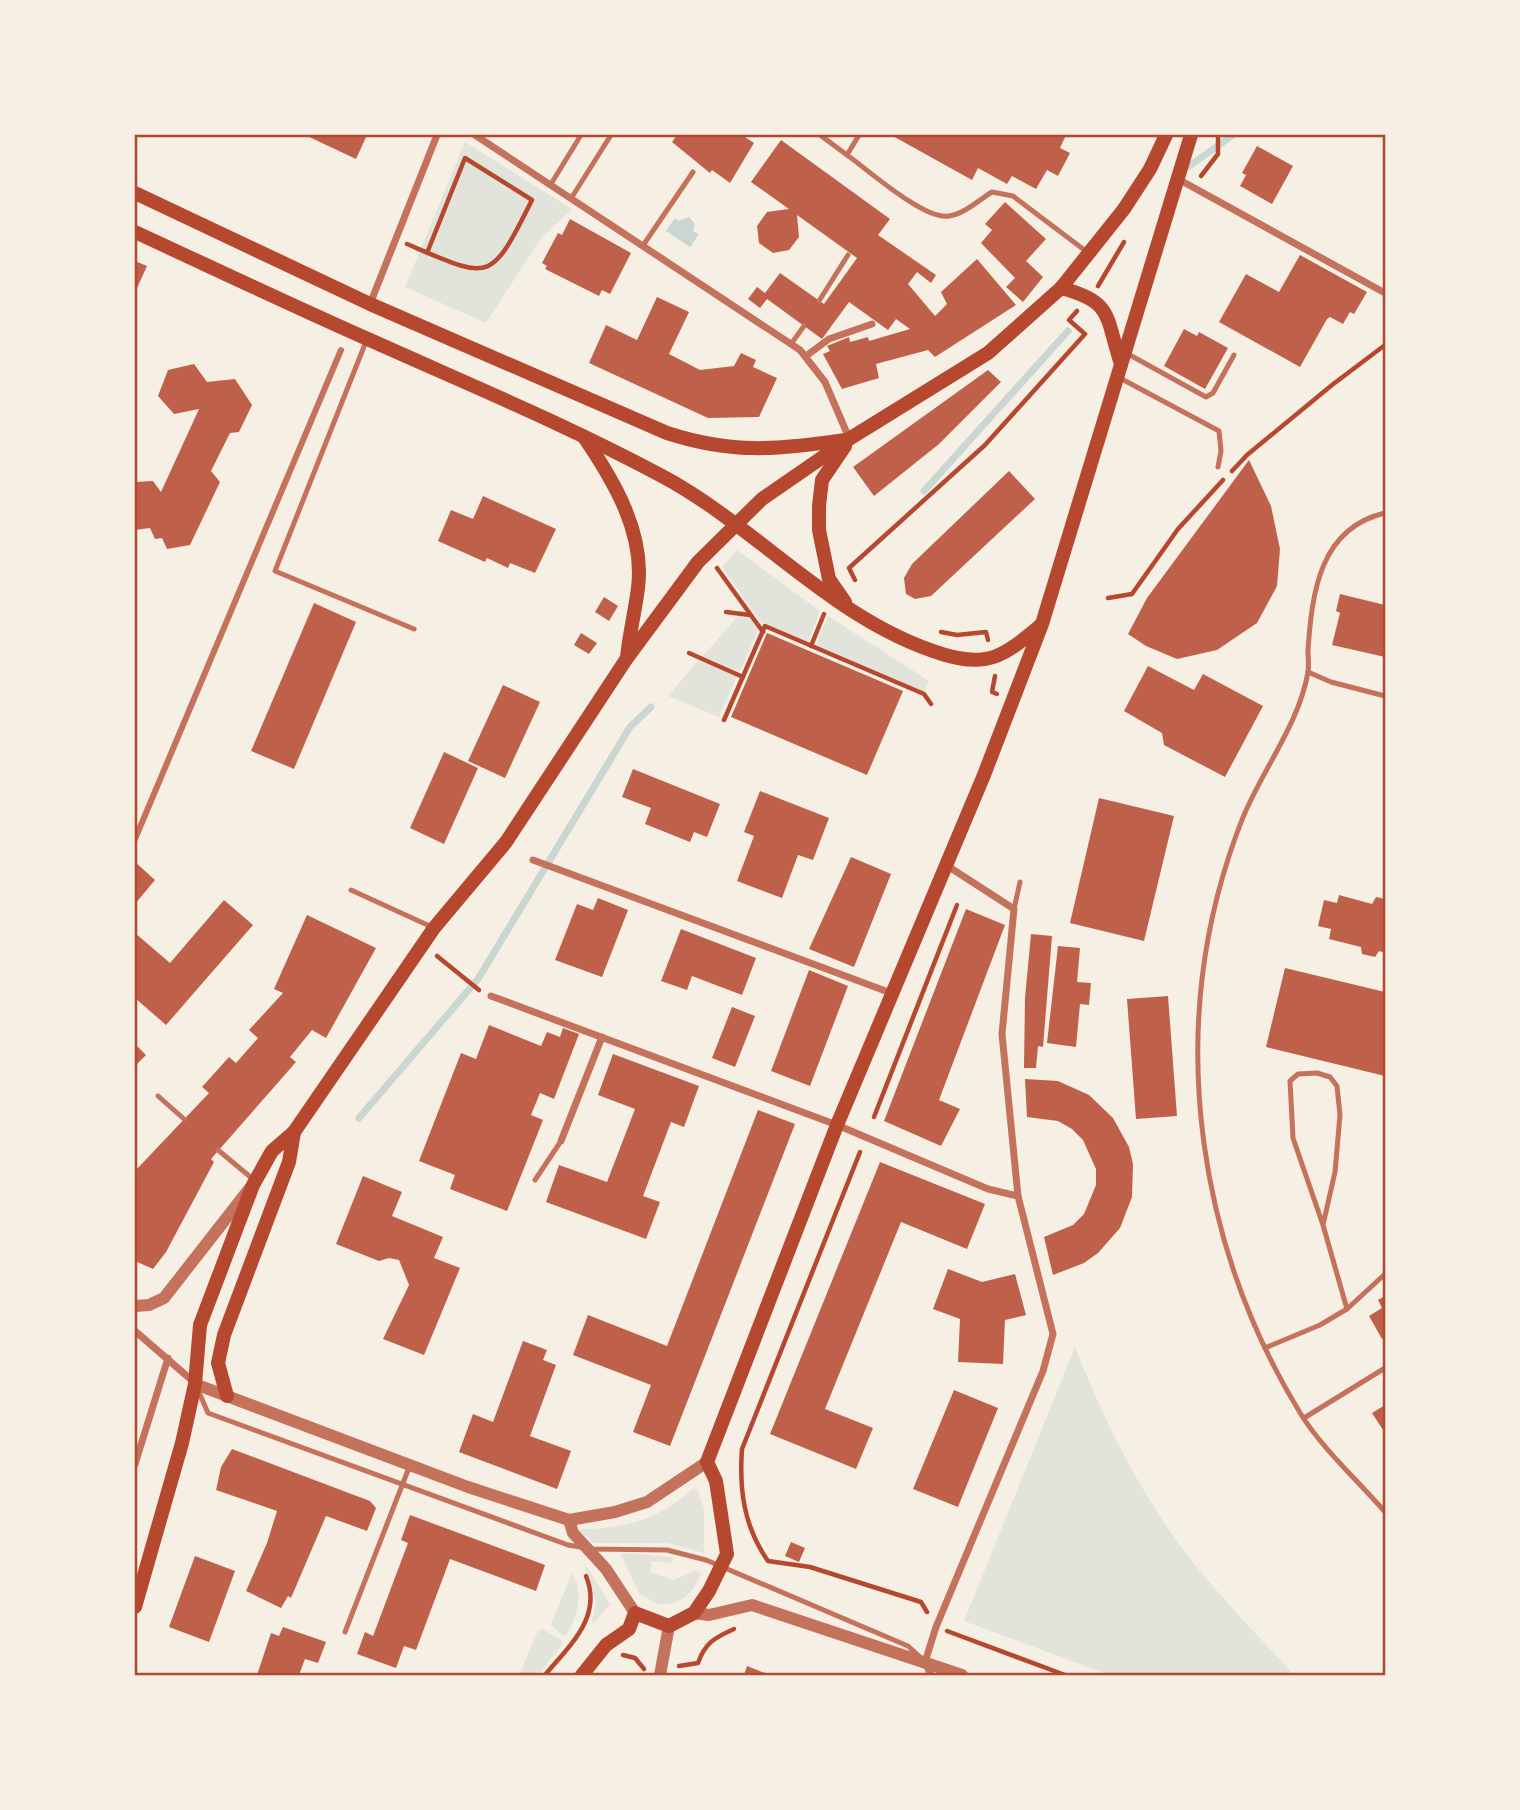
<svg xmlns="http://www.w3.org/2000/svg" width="1520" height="1810" font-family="Figtree,sans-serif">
<rect width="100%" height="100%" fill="#f6efe4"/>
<g fill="#e2e4dc">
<polygon points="465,142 572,209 541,238 486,323 405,287"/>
<polygon points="737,550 820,611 808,642 760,621 722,567"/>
<polygon points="738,616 750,618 758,630 740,672 703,656"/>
<polygon points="828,616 929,681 924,693 816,645"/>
<polygon points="699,660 737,677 719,717 668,696"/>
<path d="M1075,1347C1099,1408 1128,1469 1165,1524C1201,1578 1250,1627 1294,1675H1109L964,1621Z"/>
<path d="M692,1489H697L704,1508V1553L667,1543H594L578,1529C621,1530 661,1519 692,1489Z"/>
<path d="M624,1553L673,1557L672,1563L652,1561L650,1572L674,1580L696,1570L701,1574C693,1594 680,1606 657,1604L639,1593L621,1555Z"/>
<polygon points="583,1561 610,1604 594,1623 592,1622 596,1601"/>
<path d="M572,1572C584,1594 578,1617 565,1637L551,1625Z"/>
<polygon points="543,1629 562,1641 562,1645 538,1675 519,1675 538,1631"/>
</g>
<polygon fill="#c9d6d2" points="689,217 695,224 693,231 699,234 690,247 666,231 675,218 679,221"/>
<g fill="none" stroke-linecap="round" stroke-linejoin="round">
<g stroke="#c9d6d2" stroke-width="7">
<polyline points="1188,167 1233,135"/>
<polyline points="924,491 1068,331"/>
<polyline points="359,1118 478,979 630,727 651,707"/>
</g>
</g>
<g fill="#bf614a">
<polygon points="305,135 367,135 356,159"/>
<polygon points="677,135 742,135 754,143 730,183 712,170 710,173 672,142"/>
<polygon points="891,135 1066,135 1060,148 1070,153 1058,176 1047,170 1036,189 1012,176 1007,184 978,168 972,180"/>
<polygon points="781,140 890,219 878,235 936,275 931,283 917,272 908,284 935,316 947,304 941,292 977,259 1016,305 935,357 928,350 876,364 879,378 842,389 823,354 830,351 827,346 849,337 850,342 868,337 869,341 910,329 896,319 888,330 849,302 822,339 767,299 760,308 748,299 757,287 765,293 780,273 824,304 857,258 797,215 799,237 789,250 773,253 759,243 757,226 767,212 789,209 751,182"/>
<polygon points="1257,146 1293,166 1272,204 1240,186 1246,175 1242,173"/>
<polygon points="1005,202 1046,239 1026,261 1043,277 1023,302 1006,287 1015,278 981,243 992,230 985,224"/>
<polygon points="570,219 631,253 610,294 602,290 599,296 545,269 547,266 542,263 558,233 562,235"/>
<polygon points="1300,255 1367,292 1354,314 1350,312 1343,324 1330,317 1327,319 1300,367 1219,322 1246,274 1279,292"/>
<polygon points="135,261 147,266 137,288 135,287"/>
<polygon points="657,297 689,312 669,354 700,370 734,366 741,353 756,360 753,367 777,378 759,417 708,418 589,363 606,325 637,340"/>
<polygon points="1184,329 1197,336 1199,332 1228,348 1205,389 1164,366"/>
<polygon points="194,364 207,382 235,379 252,405 239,432 230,433 211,471 220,482 190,545 167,549 162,538 155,539 150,528 135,530 135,482 153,481 161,492 199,409 174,414 158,396 168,370"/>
<polygon points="988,370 1001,382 939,444 874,496 853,467"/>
<polygon points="1249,460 1271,506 1280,549 1277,586 1257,623 1217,650 1177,659 1146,646 1128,634 1147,598"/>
<polygon points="1009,471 1035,499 931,596 915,599 906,594 904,578 912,564"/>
<polygon points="483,496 556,529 535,573 510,563 508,568 487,558 485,562 438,541 451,510 473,519"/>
<polygon points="1340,594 1385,605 1385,657 1332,645 1340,613 1336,611"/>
<polygon points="604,597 618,606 609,621 595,612"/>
<polygon points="314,603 356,622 294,769 251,751"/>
<polygon points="581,633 597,643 589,654 574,645"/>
<polygon points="767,633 903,691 867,775 731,717"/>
<polygon points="1148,666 1194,690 1203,674 1263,706 1225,777 1164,745 1162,733 1124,711"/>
<polygon points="503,685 540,702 505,778 468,761"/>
<polygon points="444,752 478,768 444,844 410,828"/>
<polygon points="633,769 720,804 707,837 694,832 690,842 645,824 651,808 622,797"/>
<polygon points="760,791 829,818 813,860 798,855 782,898 737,881 754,836 744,832"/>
<polygon points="1099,798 1174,816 1144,941 1070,923"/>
<polygon points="851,857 891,874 854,967 809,949"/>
<polygon points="135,862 155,880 135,904"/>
<polygon points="1339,895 1372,904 1376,897 1385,899 1385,953 1379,951 1375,957 1362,954 1361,947 1329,939 1331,929 1318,926 1324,900 1337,903"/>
<polygon points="598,898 628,910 602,977 555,960 577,904 593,910"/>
<polygon points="224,900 253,925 166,1025 135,998 135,933 170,963"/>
<polygon points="966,909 1005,925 939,1100 960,1109 941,1146 884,1121"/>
<polygon points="307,915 376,948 326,1038 312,1030 290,1057 296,1062 211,1159 214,1162 166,1252 153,1269 135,1261 135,1171 209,1093 202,1087 229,1057 236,1063 258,1038 249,1030 283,993 274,989"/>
<polygon points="681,929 756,958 742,995 692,976 687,990 661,981"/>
<polygon points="1031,934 1052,936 1043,1047 1038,1046 1036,1068 1024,1068 1025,998"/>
<polygon points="1058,946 1080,948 1077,982 1091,983 1089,1005 1080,1004 1076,1047 1047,1043"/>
<polygon points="1285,968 1385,992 1385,1076 1266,1047"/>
<polygon points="809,970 848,986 810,1086 771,1071"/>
<polygon points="1168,996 1177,1116 1136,1119 1127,999"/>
<polygon points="732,1007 755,1016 735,1067 712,1058"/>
<polygon points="489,1025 541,1046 547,1032 560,1037 563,1028 579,1034 554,1099 540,1093 531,1115 543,1120 507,1211 450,1189 455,1175 419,1161 461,1053 476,1059"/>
<polygon points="135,1044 146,1055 135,1066"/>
<polygon points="613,1054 699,1086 684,1127 671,1122 643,1196 660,1202 646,1239 546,1202 559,1165 607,1182 635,1109 598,1095"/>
<polygon points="1025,1079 1058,1081 1089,1095 1113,1118 1129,1147 1133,1164 1132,1197 1120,1228 1098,1253 1084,1263 1053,1275 1044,1237 1073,1225 1084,1214 1096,1185 1096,1169 1083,1140 1072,1129 1058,1121 1027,1117"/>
<polygon points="758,1110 795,1124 670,1446 633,1432 651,1385 573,1355 588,1315 667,1346"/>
<polygon points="880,1162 985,1204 967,1249 901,1222 825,1409 873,1428 856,1469 770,1434"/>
<polygon points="363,1176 402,1192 392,1216 443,1237 434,1258 460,1268 424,1355 383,1339 409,1285 399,1260 389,1258 379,1261 336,1244"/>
<polygon points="948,1269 982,1282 1015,1274 1026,1315 1005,1320 1003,1364 958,1362 960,1319 933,1309"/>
<polygon points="1385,1296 1385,1337 1382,1339 1369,1316 1382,1308 1378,1300"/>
<polygon points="523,1341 547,1350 543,1360 556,1365 530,1436 571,1451 557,1489 459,1452 473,1414 493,1422"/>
<polygon points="954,1390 998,1408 958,1507 913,1489"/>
<polygon points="1385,1405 1385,1433 1372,1413"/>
<polygon points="232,1449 370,1501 376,1508 367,1531 326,1516 291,1598 288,1596 281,1608 246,1591 267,1543 277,1511 216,1490 221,1467"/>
<polygon points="410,1515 545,1565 536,1591 450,1559 416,1650 404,1646 396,1668 357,1654 365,1632 373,1636 408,1543 401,1540"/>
<polygon points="791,1542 805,1548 799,1562 785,1556"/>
<polygon points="195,1556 235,1571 209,1642 169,1627"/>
<polygon points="283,1627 326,1642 318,1663 305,1659 299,1675 257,1675 271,1633 279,1636"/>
<polygon points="747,1666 770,1675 744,1675"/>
</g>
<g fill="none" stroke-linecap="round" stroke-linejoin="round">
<g stroke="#b5482f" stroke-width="4.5">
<polyline points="1201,176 1218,154 1218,135"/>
<path d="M407,244C491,280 490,284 532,200L465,158L427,253"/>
<polyline points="1098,286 1124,242"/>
<polyline points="1232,471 1247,455 1332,385 1385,345"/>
<polyline points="717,568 763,632"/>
<polyline points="855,580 849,568 985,445 1085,334 1069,320 1077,311"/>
<polyline points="1108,598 1132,594 1178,529 1223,480"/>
<polyline points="726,612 750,615"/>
<polyline points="941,632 957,635 986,632 988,640"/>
<polyline points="811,646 824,614"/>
<polyline points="689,653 743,677"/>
<polyline points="995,676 992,692 997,694"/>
<polyline points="724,720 765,626 924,694 931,704"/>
<polyline points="437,956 479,990"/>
<polyline points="874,1117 957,905"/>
<path d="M860,1152L742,1449C739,1490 744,1527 768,1561L810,1567L921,1602L927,1612"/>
<polyline points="947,1631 1065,1675"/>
<polyline points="623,1655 635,1658 644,1669"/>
<path d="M679,1666L698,1663C705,1643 714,1638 734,1629"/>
<path d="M545,1675C569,1646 603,1617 586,1576"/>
</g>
<g stroke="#c5725c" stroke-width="5">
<polyline points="820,135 847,155"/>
<path d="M859,135L847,155C867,169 925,221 949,216C964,214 979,200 992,192L1013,196L1087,252"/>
<polyline points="551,184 581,135"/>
<polyline points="572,197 611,135"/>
<polyline points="644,244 693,172"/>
<polyline points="819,301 848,255"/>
<polyline points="367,339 275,571 414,629"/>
<polyline points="791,344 804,326"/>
<polyline points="1128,354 1206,397 1213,393 1234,355"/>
<polyline points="1118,377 1219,431 1221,451 1218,467"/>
<path d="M1385,513C1320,528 1312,592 1308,650C1308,657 1309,665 1308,672C1300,719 1269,761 1249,804C1241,820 1235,838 1229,856C1168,1043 1199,1249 1302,1416C1323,1449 1359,1482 1385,1512"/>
<polyline points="1308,672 1331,682 1385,696"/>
<polyline points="351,890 434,928"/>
<polyline points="1014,909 1020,882"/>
<polyline points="158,1096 184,1119"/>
<polyline points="218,1150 254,1180"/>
<polyline points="535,1180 561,1141"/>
<polyline points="1323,1225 1293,1138 1290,1081 1298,1074 1317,1073 1330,1077 1337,1086 1340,1115 1335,1172 1323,1225 1347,1309"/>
<polyline points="1265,1348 1320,1325 1347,1309 1385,1274"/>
<polyline points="198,1390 208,1413 568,1545 593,1549 667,1550 706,1560 908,1646 920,1657"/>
<polyline points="1304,1418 1385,1368"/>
<polyline points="345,1632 410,1465"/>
</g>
<polyline stroke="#c5725c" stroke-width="6" points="135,839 341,350"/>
<g stroke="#c5725c" stroke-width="7">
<polyline points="475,135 800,350 825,382 849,438"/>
<polyline points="1178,179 1385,293"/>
<polyline points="370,304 437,135"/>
<polyline points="806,356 829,339 872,324"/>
<polyline points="533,860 891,993"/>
<polyline points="491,996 837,1125 988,1189 1018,1196"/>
<polyline points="561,1141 602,1037"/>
<polyline points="135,1331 195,1383"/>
<polyline points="135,1464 168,1358"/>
<polyline points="931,1675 925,1662 936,1627 1043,1371 1053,1334 1018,1196 1002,1034 1014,909 946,865"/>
</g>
<g stroke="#c5725c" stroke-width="12">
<polyline points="135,1306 149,1305 164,1298 250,1188"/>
<polyline points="195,1384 468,1487 569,1520"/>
<polyline points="569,1520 615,1512 647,1502 707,1462"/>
<polyline points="569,1520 573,1533 606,1569 635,1613"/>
<polyline points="694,1613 709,1615 752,1605 962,1675"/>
<polyline points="660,1675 669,1626"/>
</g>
<g stroke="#b5482f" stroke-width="14">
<path d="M135,193L370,304L667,433C735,455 777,449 845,440"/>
<path d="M135,232C213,268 291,305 370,340C468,384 567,425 662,476C759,528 834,621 942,654C990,669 1006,654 1041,625"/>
<path d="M1061,288C1114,302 1105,316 1121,364"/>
<path d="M584,437C614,481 645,533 638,588C635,612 629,635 627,658"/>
<polyline points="845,446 822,480 819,506 819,530 829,579 845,602"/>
<polyline points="227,1396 218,1363 224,1335 289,1162 294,1132"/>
<polyline points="135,1607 182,1443 195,1384 200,1325 253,1185 272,1151 294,1132 434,928 506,842 627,658 698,562 762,499 849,439 988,353 1061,288 1124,209 1150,169 1166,135"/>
<polyline points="582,1675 606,1645 629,1629 635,1613 669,1626 694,1613 709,1591 727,1554 716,1481 707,1462 837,1125 984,775 1042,624 1191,135"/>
</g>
</g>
<rect width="1520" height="1810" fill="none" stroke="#f6efe4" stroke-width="273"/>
<rect x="136" y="136" width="1248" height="1538" fill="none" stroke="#b5482f" stroke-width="2.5"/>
</svg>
